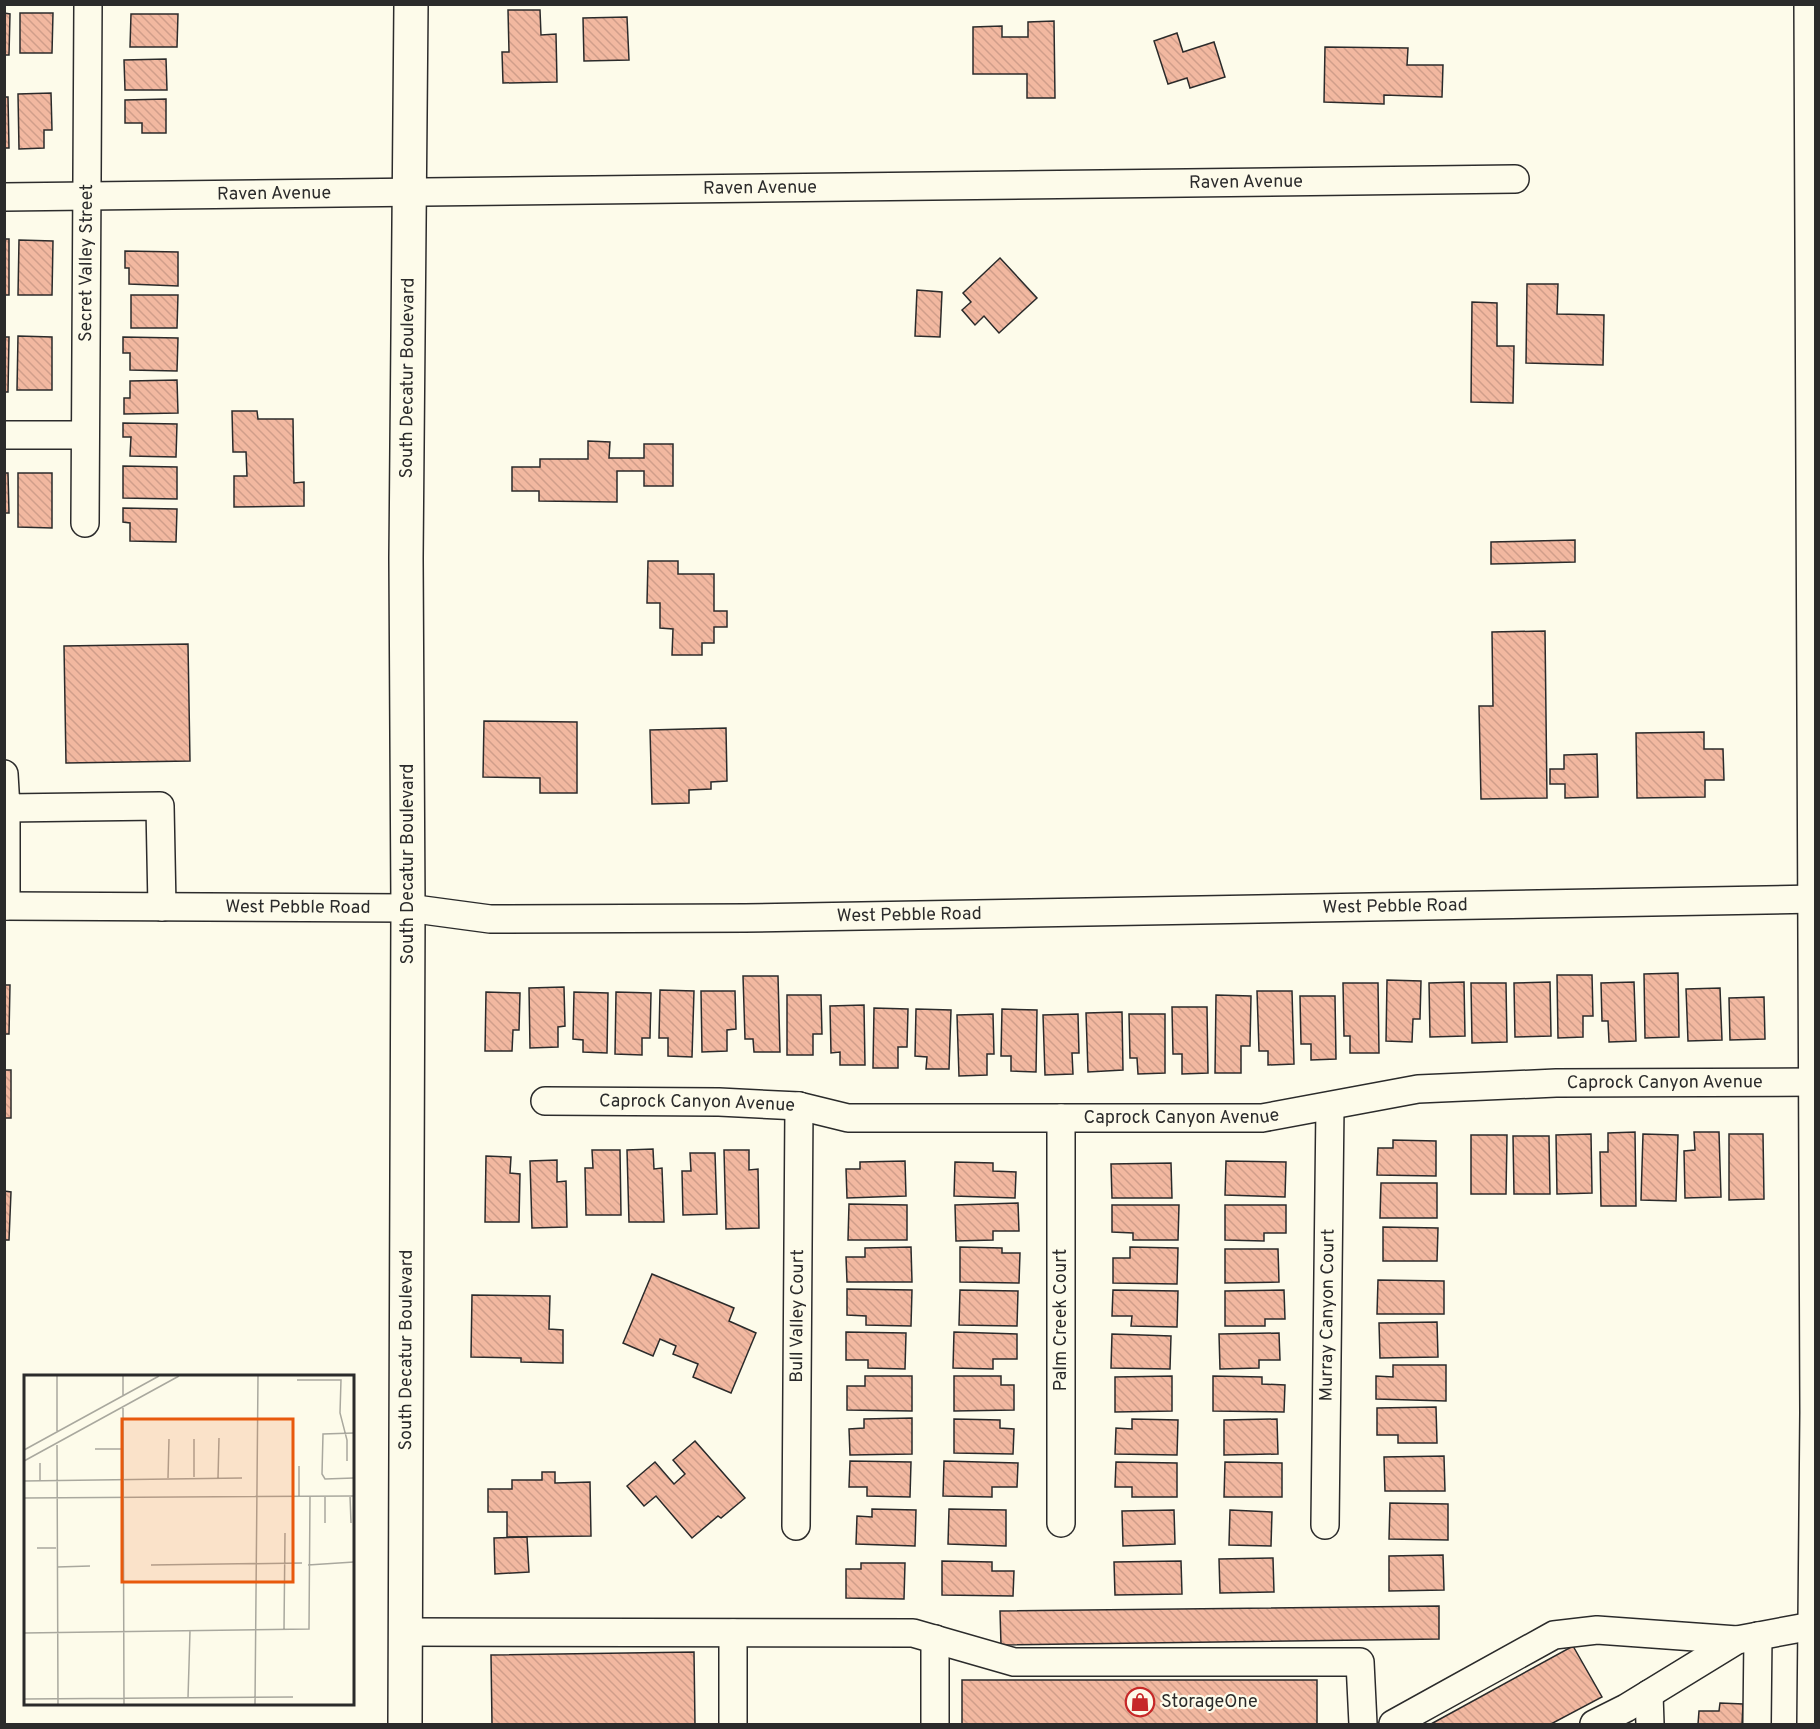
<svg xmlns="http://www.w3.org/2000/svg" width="1820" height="1729" font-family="Overpass,sans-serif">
<defs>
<pattern id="building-back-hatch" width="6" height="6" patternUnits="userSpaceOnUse" patternTransform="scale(1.5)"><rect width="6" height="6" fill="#f2b8a0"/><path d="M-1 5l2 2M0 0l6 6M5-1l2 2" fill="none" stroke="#d09e8a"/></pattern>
</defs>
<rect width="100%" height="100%" fill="#fdfbea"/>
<g fill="url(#building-back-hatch)" stroke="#2b2b2b" stroke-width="1.5">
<polygon points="508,10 540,10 541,35 556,34 557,82 503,83 502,52 509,52"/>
<polygon points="4,13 10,14 9,55 4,55"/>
<polygon points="20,13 53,13 52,53 20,53"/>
<polygon points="131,14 178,14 177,47 130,47"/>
<polygon points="627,17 629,60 584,61 583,18"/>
<polygon points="1054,21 1055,98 1027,98 1027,74 973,74 973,27 1002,26 1002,37 1028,37 1028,22"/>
<polygon points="1177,33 1183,52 1214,42 1225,77 1190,88 1187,78 1168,84 1154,41"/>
<polygon points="1325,47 1408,48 1407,65 1443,65 1442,97 1384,95 1384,104 1324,102"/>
<polygon points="166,59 167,90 125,90 124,60"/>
<polygon points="51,93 52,130 44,130 44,148 19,149 18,94"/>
<polygon points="4,97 8,97 9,148 4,148"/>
<polygon points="166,99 166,133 142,133 142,123 125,123 125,100"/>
<rect x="4" y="239" width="5" height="56"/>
<polygon points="19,240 53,241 52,295 18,295"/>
<polygon points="125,251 178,252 178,286 129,284 129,268 125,268"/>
<polygon points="1000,258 1037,298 999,333 984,316 975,325 962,310 971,302 963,293"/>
<polygon points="1527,284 1558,284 1557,314 1604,315 1603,365 1526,363"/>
<polygon points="917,290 942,292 940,337 915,336"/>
<polygon points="131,295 178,295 177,328 131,328"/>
<polygon points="1472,302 1497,303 1497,346 1514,346 1513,403 1471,402"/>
<polygon points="18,336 52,337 52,390 17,390"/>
<polygon points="4,337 9,337 8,392 4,392"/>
<polygon points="123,337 178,338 177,371 130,370 130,353 123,353"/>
<polygon points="177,380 178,413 124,414 124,398 130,398 130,381"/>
<polygon points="232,411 257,411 258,419 293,419 294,483 304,482 304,506 234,507 234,476 247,476 246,452 233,452"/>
<polygon points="123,423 177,424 176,457 130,456 131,437 123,437"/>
<polygon points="588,441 610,442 609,458 644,458 644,444 673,444 673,486 644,486 644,471 617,471 617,502 539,501 539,491 512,491 512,467 540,467 540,459 588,459"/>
<polygon points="123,466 177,467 177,499 123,498"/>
<polygon points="4,473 8,473 9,513 4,513"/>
<polygon points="18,473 52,473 52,528 18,527"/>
<polygon points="123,508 177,509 176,542 130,541 130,523 123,522"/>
<polygon points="1575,540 1575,562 1491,564 1491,542"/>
<polygon points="648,561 678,561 678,574 714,574 714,611 727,611 727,627 714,627 714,643 702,643 702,655 672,655 673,629 660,628 660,603 647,603"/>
<polygon points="1545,631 1547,798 1481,799 1479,706 1493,706 1492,632"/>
<polygon points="188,644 190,761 66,763 64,646"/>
<polygon points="484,721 577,722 577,793 540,793 540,778 483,777"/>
<polygon points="726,728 727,781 711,782 711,789 689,790 689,803 652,804 650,730"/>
<polygon points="1704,732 1704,749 1723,749 1724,780 1705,780 1705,797 1637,798 1636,733"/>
<polygon points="1597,754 1598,797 1565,798 1565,784 1550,784 1550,769 1564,769 1564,755"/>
<polygon points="1678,973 1679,1037 1645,1038 1644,974"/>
<polygon points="1557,975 1592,975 1593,1016 1583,1016 1583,1037 1558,1038"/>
<polygon points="743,976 778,976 780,1052 754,1052 753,1039 745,1039"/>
<polygon points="1387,980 1421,981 1420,1019 1413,1019 1412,1042 1386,1041"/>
<polygon points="1464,982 1465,1036 1430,1037 1429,983"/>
<polygon points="1550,982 1551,1036 1515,1037 1514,983"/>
<polygon points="1634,982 1636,1041 1609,1042 1608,1021 1602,1021 1601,983"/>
<polygon points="1343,983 1378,983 1379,1053 1350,1053 1350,1036 1344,1036"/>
<polygon points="1471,983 1506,983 1507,1042 1472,1043"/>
<polygon points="4,985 10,985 9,1034 4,1034"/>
<polygon points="564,987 565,1026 558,1027 558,1047 530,1048 529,988"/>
<polygon points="1720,988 1722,1040 1688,1041 1686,989"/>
<polygon points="660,990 694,991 692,1057 668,1056 668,1038 659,1038"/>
<polygon points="701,991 735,991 736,1029 727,1030 727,1051 702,1052"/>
<polygon points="1257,991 1292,991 1294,1064 1268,1065 1268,1051 1259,1051"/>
<polygon points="486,992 520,993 519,1030 513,1030 512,1051 485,1051"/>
<polygon points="574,992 608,993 607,1053 583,1052 583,1040 573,1039"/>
<polygon points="616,992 651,993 650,1038 642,1038 642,1055 615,1054"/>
<polygon points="787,995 821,995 822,1034 813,1034 813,1055 787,1055"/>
<polygon points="1216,995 1251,996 1250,1046 1241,1046 1241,1073 1215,1073"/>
<polygon points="1300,996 1335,996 1336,1059 1311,1060 1311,1044 1301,1044"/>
<polygon points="1764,997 1765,1039 1730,1040 1729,998"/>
<polygon points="864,1005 865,1065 840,1065 840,1052 831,1053 830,1006"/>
<polygon points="1172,1007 1207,1007 1208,1073 1182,1074 1182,1054 1173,1054"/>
<polygon points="874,1008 908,1009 907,1047 898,1047 898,1068 873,1068"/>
<polygon points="916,1009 951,1010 949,1069 926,1069 927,1057 915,1056"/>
<polygon points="1002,1009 1037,1010 1036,1072 1011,1071 1011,1056 1001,1056"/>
<polygon points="1122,1012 1123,1070 1088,1072 1086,1013"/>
<polygon points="993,1014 994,1054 987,1054 987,1075 959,1076 957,1015"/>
<polygon points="1078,1014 1079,1053 1072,1053 1073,1074 1045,1075 1043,1015"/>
<polygon points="1129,1014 1165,1014 1165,1073 1138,1074 1137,1058 1130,1058"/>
<rect x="4" y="1070" width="7" height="48"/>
<polygon points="1635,1132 1636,1206 1601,1206 1600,1152 1608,1152 1608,1133"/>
<polygon points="1694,1132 1719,1132 1721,1197 1685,1198 1684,1151 1695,1150"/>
<polygon points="1591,1134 1592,1193 1557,1194 1556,1135"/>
<polygon points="1643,1134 1678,1135 1676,1201 1641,1200"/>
<polygon points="1729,1134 1763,1134 1764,1199 1729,1200"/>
<polygon points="1471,1135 1507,1135 1506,1194 1471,1194"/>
<polygon points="1513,1136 1549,1136 1550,1194 1514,1194"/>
<polygon points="1393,1140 1436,1141 1436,1176 1377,1175 1378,1148 1393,1148"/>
<polygon points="653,1149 654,1169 662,1168 664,1222 629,1222 627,1150"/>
<polygon points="592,1150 620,1150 621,1215 586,1215 585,1168 593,1168"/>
<polygon points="724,1150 749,1150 749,1170 758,1169 759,1228 726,1229"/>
<polygon points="690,1153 715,1153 717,1214 683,1215 682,1171 691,1171"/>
<polygon points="486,1156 511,1157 510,1173 520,1174 519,1222 485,1222"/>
<polygon points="557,1160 557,1182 566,1181 567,1227 532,1228 530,1161"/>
<polygon points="905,1161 906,1196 847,1198 846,1169 860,1169 860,1162"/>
<polygon points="1226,1161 1286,1162 1285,1197 1225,1195"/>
<polygon points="955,1162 993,1163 993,1171 1016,1172 1015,1198 954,1196"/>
<polygon points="1171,1163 1172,1198 1112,1198 1111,1164"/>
<polygon points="1381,1183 1437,1183 1437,1218 1380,1218"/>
<polygon points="4,1191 11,1192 9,1240 4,1240"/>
<polygon points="1018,1203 1019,1231 993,1231 993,1240 956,1241 955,1205"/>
<polygon points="849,1204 907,1205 907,1240 848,1240"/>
<polygon points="1112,1205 1179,1205 1178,1240 1133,1240 1133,1233 1112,1232"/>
<polygon points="1225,1205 1286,1205 1286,1233 1264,1233 1264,1241 1225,1240"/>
<polygon points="1383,1227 1438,1228 1437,1261 1383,1261"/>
<polygon points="911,1247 912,1282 847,1282 846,1257 865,1257 865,1248"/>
<polygon points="960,1247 1002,1248 1002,1253 1020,1253 1019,1283 960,1282"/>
<polygon points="1130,1247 1178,1248 1177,1284 1113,1283 1113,1258 1130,1258"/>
<polygon points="1225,1249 1278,1249 1279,1282 1225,1283"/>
<polygon points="652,1274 734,1308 729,1321 756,1333 731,1393 693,1377 698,1364 673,1354 676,1346 660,1339 653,1356 623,1343"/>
<polygon points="1378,1280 1444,1281 1444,1314 1377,1314"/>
<polygon points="847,1289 912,1290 911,1326 866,1325 866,1316 847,1315"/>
<polygon points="960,1290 1018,1291 1017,1326 959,1325"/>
<polygon points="1113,1290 1178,1291 1177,1327 1131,1326 1132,1316 1112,1316"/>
<polygon points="1284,1290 1285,1319 1265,1319 1265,1326 1225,1326 1225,1291"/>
<polygon points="472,1295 550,1296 549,1329 563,1330 563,1363 521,1362 521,1358 471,1357"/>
<polygon points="1437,1322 1438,1357 1380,1358 1379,1323"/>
<polygon points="846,1332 906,1333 905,1369 868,1368 868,1360 846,1360"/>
<polygon points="954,1332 1017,1334 1017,1359 993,1359 993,1369 953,1368"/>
<polygon points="1279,1333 1280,1360 1259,1360 1259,1368 1220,1369 1219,1334"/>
<polygon points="1112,1334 1171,1336 1170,1369 1111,1368"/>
<polygon points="1393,1365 1446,1365 1446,1401 1376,1399 1376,1376 1393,1377"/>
<polygon points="865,1376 912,1376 912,1411 847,1410 847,1386 865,1386"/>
<polygon points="954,1376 1001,1376 1001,1385 1014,1385 1014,1410 954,1411"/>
<polygon points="1172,1376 1172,1411 1115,1412 1115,1377"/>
<polygon points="1213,1376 1262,1377 1262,1384 1285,1385 1284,1412 1213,1411"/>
<polygon points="1436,1407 1437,1443 1398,1443 1398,1435 1377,1435 1377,1408"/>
<polygon points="912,1418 912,1454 850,1455 849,1429 864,1428 864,1419"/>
<polygon points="954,1419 1000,1420 1000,1428 1014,1429 1013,1454 954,1453"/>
<polygon points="1132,1419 1178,1420 1177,1455 1115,1454 1116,1428 1132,1429"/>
<polygon points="1277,1419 1278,1454 1224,1455 1224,1420"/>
<polygon points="695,1441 745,1498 721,1518 718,1516 692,1538 656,1496 644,1506 627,1486 655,1462 674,1484 685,1474 673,1460"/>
<polygon points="1444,1456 1445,1491 1385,1491 1384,1457"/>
<polygon points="850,1461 911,1462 910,1497 867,1496 867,1487 849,1487"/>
<polygon points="944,1461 1018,1463 1017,1487 992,1487 992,1497 943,1496"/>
<polygon points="1116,1462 1177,1463 1177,1497 1132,1497 1132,1487 1115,1487"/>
<polygon points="1225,1462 1282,1463 1282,1497 1224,1497"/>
<polygon points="542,1472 555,1472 555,1483 590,1482 591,1536 507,1537 507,1512 488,1512 488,1489 512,1489 512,1480 542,1480"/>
<polygon points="1390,1503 1448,1504 1448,1540 1389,1539"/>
<polygon points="872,1509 916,1510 915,1546 856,1544 857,1516 872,1517"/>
<polygon points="949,1509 1006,1510 1006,1546 948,1544"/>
<polygon points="1174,1510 1175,1544 1123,1546 1122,1511"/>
<polygon points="1230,1510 1272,1512 1271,1546 1229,1545"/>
<polygon points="527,1537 529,1572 495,1574 494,1538"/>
<polygon points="1443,1555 1444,1590 1389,1591 1389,1556"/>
<polygon points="1273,1558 1274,1592 1220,1593 1219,1559"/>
<polygon points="942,1561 992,1562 992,1571 1014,1571 1013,1596 942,1595"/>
<polygon points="1181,1561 1182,1594 1115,1595 1114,1562"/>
<polygon points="861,1563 905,1563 904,1599 846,1598 846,1569 861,1569"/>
<polygon points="1439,1606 1439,1639 1001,1645 1000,1611"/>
<polygon points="1573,1646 1602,1697 1551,1724 1431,1724"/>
<polygon points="694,1652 695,1724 492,1724 491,1655"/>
<rect x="962" y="1680" width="355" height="44"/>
<polygon points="1720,1703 1743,1704 1742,1724 1698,1724 1699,1711 1719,1711"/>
</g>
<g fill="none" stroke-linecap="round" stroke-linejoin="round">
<g stroke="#2b2b2b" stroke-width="30">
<g id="minor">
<polyline points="1808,4 1814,1412 1811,1724"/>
<path id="s1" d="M4,197L1515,179"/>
<polyline points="4,435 85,435"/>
<path id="s2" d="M85,523L88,4"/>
<polyline points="4,774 6,808 160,806 162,907"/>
<polyline points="6,808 6,906"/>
<path id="s3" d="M4,906L408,908L490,919L745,918L1816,899"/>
<path id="s4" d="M545,1101L719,1102L799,1106L848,1118H1262L1418,1089L1556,1083L1816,1082"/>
<polyline points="1061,1118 1061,1523"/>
<path id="s5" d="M1325,1525L1330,1106"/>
<path id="s6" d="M796,1526L799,1106"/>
<polyline points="405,1632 913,1633 1014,1662 1360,1662 1363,1724"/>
<polyline points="733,1633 733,1724"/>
<polyline points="935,1639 935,1724"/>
<polyline points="1649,1694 1650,1724"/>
<polyline points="1393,1724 1554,1635 1597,1630 1737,1640"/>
<polyline points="1594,1724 1626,1708 1737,1640 1812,1626"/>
<polyline points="1757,1724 1758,1636"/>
</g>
</g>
<g stroke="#2b2b2b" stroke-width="36">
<g id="major">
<path id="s7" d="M405,1724L408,908L406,558L411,4"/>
</g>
</g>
<use href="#minor" stroke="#fdfbea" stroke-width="27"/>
<use href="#major" stroke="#fdfbea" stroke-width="33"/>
</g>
<defs>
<g id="shop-ring" transform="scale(1.5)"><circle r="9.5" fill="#fdfbea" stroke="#c62828" stroke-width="1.5"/><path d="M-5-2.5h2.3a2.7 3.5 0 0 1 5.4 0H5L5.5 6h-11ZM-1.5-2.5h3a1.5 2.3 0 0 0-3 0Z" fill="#c62828"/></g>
</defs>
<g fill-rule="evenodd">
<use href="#shop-ring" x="1140" y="1702"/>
</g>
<g text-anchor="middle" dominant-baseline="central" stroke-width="4.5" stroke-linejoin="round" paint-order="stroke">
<g font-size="18" fill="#2b2b2b" stroke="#fdfbea">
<text stroke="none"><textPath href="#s1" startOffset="1242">Raven Avenue</textPath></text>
<text stroke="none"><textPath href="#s1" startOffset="756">Raven Avenue</textPath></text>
<text stroke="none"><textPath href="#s1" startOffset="270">Raven Avenue</textPath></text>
<text stroke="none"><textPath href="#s2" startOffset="260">Secret Valley Street</textPath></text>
<text stroke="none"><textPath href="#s7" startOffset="1346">South Decatur Boulevard</textPath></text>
<text transform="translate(408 864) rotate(-90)">South Decatur Boulevard</text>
<text stroke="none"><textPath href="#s3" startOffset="1392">West Pebble Road</textPath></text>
<text stroke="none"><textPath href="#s3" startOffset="294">West Pebble Road</textPath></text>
<text stroke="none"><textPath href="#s3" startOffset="906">West Pebble Road</textPath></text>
<text stroke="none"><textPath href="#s4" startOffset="1124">Caprock Canyon Avenue</textPath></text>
<text stroke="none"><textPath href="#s4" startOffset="152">Caprock Canyon Avenue</textPath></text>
<text stroke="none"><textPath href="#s4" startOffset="638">Caprock Canyon Avenue</textPath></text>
<text stroke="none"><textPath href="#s6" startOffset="210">Bull Valley Court</textPath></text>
<text stroke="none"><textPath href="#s5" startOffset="210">Murray Canyon Court</textPath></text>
<text transform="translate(1061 1320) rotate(-90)">Palm Creek Court</text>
<text stroke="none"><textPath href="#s7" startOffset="374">South Decatur Boulevard</textPath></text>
</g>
<g font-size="18" fill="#2b2b2b" stroke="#fdfbea" text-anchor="start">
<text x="1161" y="1702">StorageOne</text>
</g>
</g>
<g transform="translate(24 1375)">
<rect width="330" height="330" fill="#fdfbea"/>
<path fill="none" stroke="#a9a89e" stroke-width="1.5" d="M273,5H317L316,38L323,65V86M99,20V1M99,33L100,329M33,56V1M330,58L299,59L298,99L301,104L330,103M170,64V102M33,70L34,329M71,74H99M0,75L135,1M0,86L155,1M16,88V106M275,91V122M144,103L145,64M194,103L195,63M0,106L218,103M301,121V148M326,121L327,148M0,123L330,121M13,173H32M127,190L278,188M284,190L330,187M33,192L66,191M260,254L261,158M0,258L285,254L286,122M164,323L166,256M0,324L269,322M231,329L234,1"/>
<path fill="#e8590c" fill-opacity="0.15" stroke="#e8590c" stroke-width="3" d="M98,44H269V207H98Z"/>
<rect width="330" height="330" fill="none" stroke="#2b2b2b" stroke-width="3"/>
</g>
<rect width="1820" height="1729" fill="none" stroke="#2b2b2b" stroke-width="12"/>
</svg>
